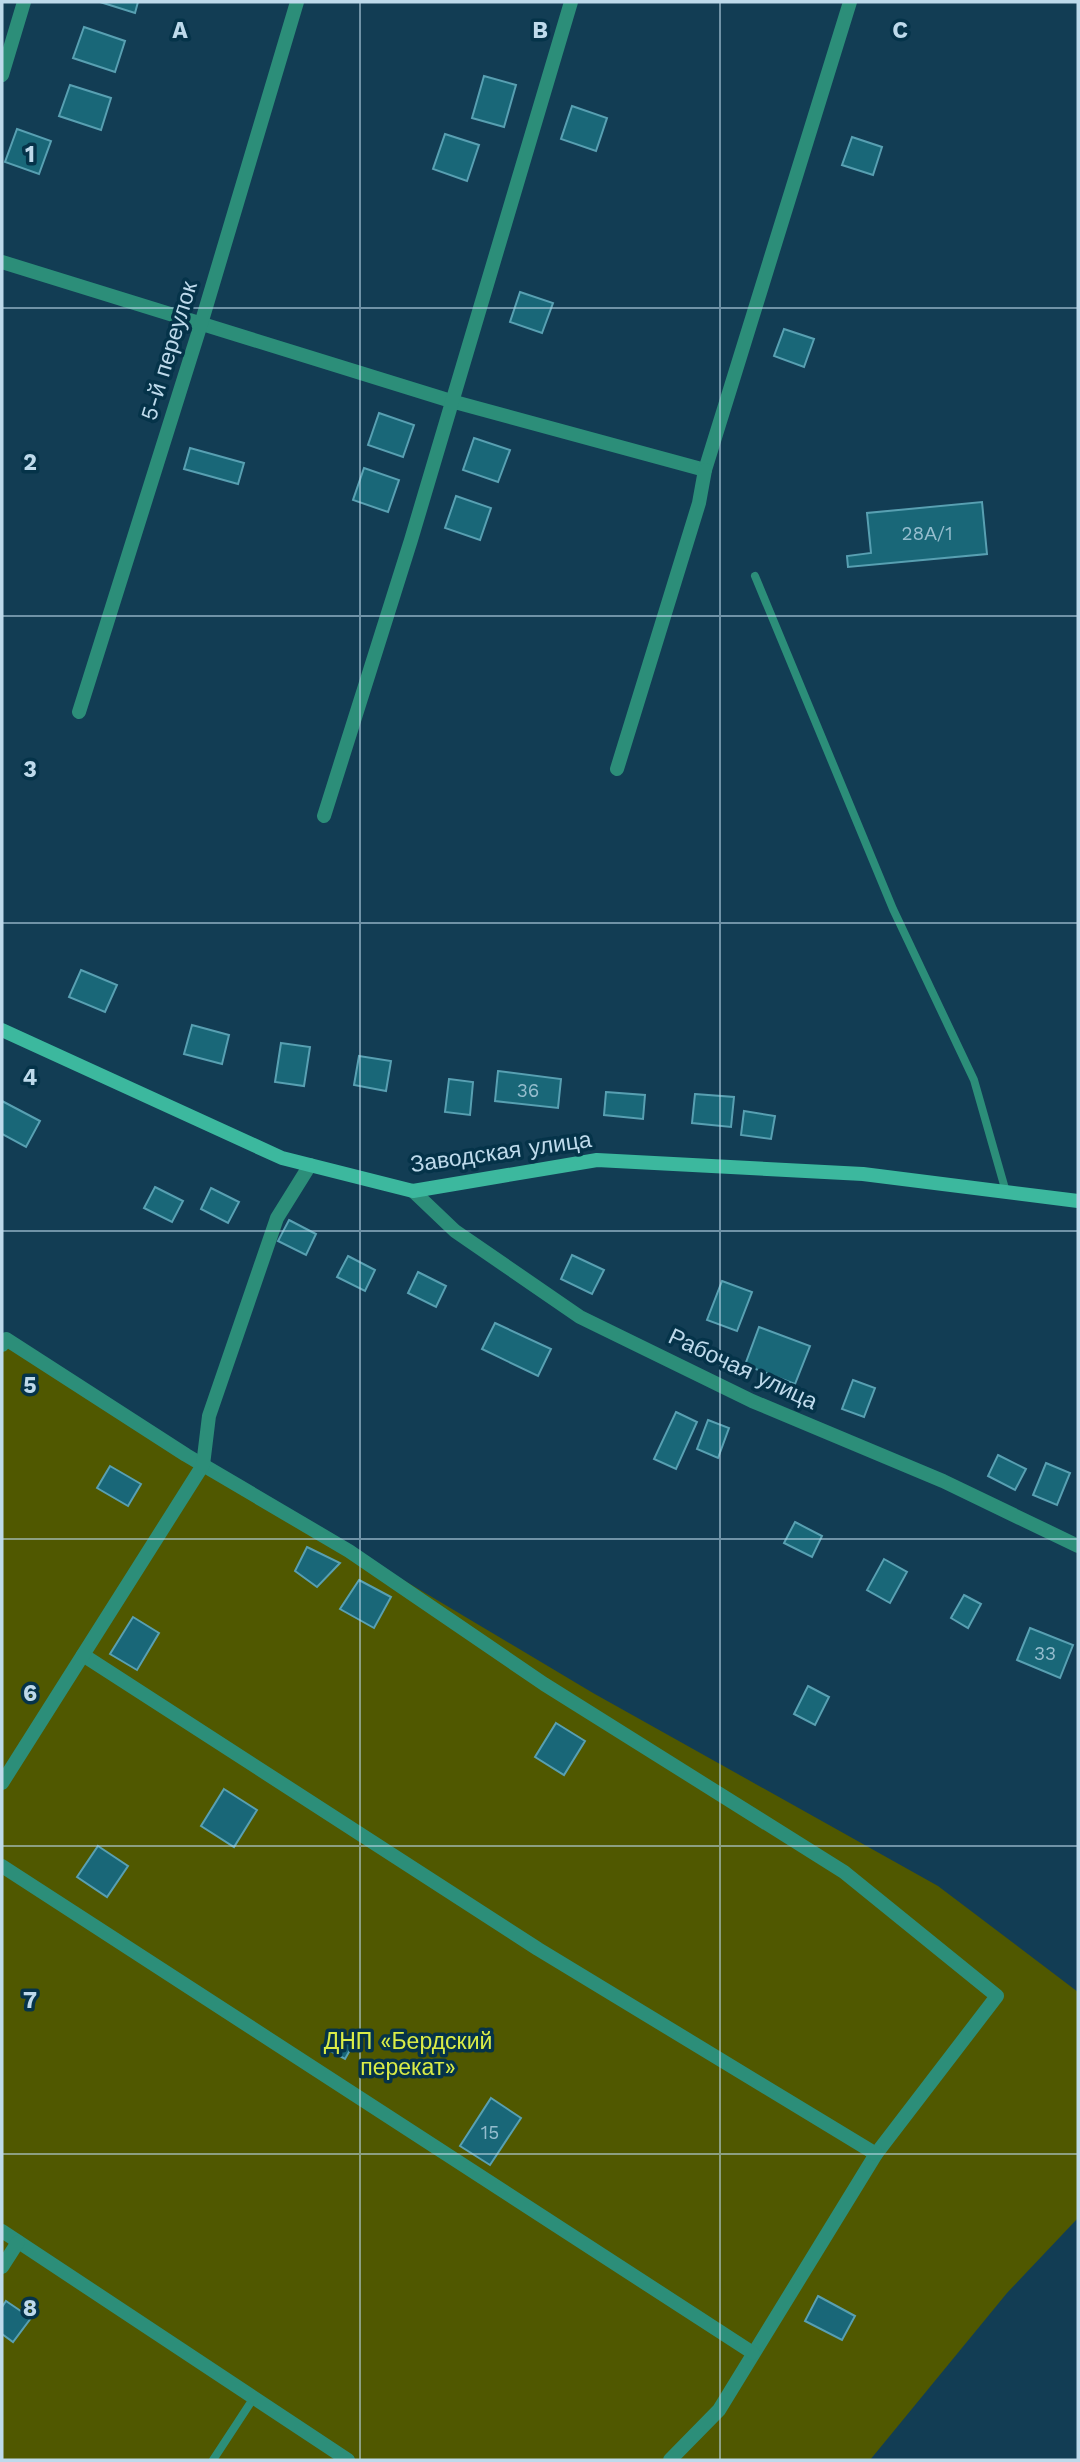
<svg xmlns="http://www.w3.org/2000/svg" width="1080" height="2462" font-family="'Work Sans',sans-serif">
<rect width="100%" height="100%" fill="#123d54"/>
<polygon fill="#505800" points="2,1341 593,1693 938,1886 1078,1992 1078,2218 1007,2293 870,2460 2,2460"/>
<g fill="#196778" stroke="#58a0b2" stroke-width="2">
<polygon points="100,2 138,2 135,13"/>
<polygon points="84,27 125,41 115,72 73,58"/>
<polygon points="484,76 516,85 504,127 472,118"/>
<polygon points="70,85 111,98 101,130 59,116"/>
<polygon points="572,106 607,118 596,151 561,139"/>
<polygon points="17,129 51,141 39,174 5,162"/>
<polygon points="445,134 479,145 467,181 433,169"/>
<polygon points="852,137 882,147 873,175 842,165"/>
<polygon points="520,292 553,303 542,333 510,322"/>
<polygon points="784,329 814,339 804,367 774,356"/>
<polygon points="379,413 414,425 403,457 368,445"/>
<polygon points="474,438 510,450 498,482 463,470"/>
<polygon points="190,448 244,463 238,484 184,469"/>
<polygon points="364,468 399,480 388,512 353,500"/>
<polygon points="456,496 491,508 480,540 445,528"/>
<polygon points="982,502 987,554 848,567 847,556 871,553 867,513"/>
<polygon points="81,970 117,985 105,1012 69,997"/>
<polygon points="192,1025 229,1035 222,1064 184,1054"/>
<polygon points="281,1043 310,1047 304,1086 275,1082"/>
<polygon points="359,1056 391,1061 386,1091 354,1085"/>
<polygon points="498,1071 561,1079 558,1108 495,1101"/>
<polygon points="449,1079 473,1082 470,1115 445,1112"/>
<polygon points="606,1092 645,1095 643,1119 604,1115"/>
<polygon points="695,1094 734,1097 731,1127 692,1123"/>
<polygon points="2,1101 40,1121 26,1147 2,1134"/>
<polygon points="744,1111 775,1116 771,1139 741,1135"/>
<polygon points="155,1187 183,1201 172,1222 144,1208"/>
<polygon points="211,1188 239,1202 228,1223 201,1209"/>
<polygon points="289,1220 316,1234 306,1255 278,1241"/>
<polygon points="572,1255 604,1270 592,1294 561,1279"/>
<polygon points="348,1256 375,1270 365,1291 337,1277"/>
<polygon points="418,1272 446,1286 436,1307 408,1293"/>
<polygon points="722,1281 752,1292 737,1331 707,1320"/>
<polygon points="495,1323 551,1349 538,1376 482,1349"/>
<polygon points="759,1327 810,1346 795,1384 745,1365"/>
<polygon points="853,1380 875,1388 864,1417 842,1409"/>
<polygon points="676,1412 697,1422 676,1469 654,1459"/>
<polygon points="708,1420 729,1428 718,1458 697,1449"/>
<polygon points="998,1455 1026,1469 1015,1490 988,1476"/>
<polygon points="1046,1463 1070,1473 1057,1505 1033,1495"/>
<polygon points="110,1466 141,1484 128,1506 97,1488"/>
<polygon points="795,1522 822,1536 812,1557 784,1543"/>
<polygon points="307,1547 340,1563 317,1587 295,1571"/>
<polygon points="884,1559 907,1572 890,1603 867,1590"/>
<polygon points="359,1580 391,1597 374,1628 340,1609"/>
<polygon points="964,1595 981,1604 968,1628 951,1618"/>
<polygon points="133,1617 159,1633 137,1670 110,1654"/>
<polygon points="1030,1628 1073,1645 1060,1678 1017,1660"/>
<polygon points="808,1686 829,1697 815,1725 794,1714"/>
<polygon points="556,1723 585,1741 564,1775 535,1757"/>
<polygon points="224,1789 257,1810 234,1847 201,1826"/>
<polygon points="98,1846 128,1866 107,1897 77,1877"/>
<polygon points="334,2032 354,2043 345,2059 325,2048"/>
<polygon points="491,2098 521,2118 490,2165 460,2146"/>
<polygon points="818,2296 855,2316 842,2340 805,2321"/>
<polygon points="6,2301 31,2318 13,2342 2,2334 2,2307"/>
</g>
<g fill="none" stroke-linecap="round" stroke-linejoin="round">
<g stroke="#2c8e79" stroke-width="8">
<polyline points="755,576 893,909 974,1080 1006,1192"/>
<polyline points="213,2460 253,2399"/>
</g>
<g stroke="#2c8e79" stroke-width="14">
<polyline points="2,75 24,2"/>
<polyline points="2,262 451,401 705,470 850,2"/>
<polyline points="79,712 201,324 297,2"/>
<polyline points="617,769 699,503 705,470"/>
<polyline points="324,816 411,540 571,2"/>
<polyline points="413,1191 455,1231 580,1317 752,1401 943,1481 1078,1546"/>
<polyline points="2,1345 6,1339 186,1455 349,1551 544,1684 844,1872 997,1996 876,2154 719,2410 670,2460"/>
<polyline points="83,1655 538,1949 876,2154"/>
<polyline points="2,1783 203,1465 209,1416 277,1218 310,1165"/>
<polyline points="2,1866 753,2353"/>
<polyline points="2,2231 348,2460"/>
<polyline points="2,2267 18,2242"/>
</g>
<polyline stroke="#3cb89e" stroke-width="14" points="2,1030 282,1158 413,1191 597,1160 863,1174 1078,1201"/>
</g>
<path fill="none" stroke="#bedaeb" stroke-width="2" stroke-opacity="0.55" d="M360,2V2460M720,2V2460M2,308H1078M2,616H1078M2,923H1078M2,1231H1078M2,1539H1078M2,1846H1078M2,2154H1078"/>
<g text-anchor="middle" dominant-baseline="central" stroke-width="7" stroke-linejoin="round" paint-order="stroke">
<g font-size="19" fill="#95bdce">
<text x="927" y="533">28А/1</text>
<text x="528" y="1090">36</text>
<text x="1045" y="1653">33</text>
<text x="490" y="2132">15</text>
</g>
<g font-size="23" fill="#bedaeb" stroke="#053349">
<text transform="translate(169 351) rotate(-73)">5-й переулок</text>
<text transform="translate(501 1152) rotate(-8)">Заводская улица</text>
<text transform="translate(743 1369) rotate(25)">Рабочая улица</text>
</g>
<g font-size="23" fill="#daec47" stroke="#053349">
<text x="408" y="2041">ДНП «Бердский<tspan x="408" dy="26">перекат»</tspan></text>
</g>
</g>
<g font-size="23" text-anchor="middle" font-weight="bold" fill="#bedaeb" stroke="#053349" stroke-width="7" stroke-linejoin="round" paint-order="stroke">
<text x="180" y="38">A</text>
<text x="540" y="38">B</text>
<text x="900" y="38">C</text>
<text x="30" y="162">1</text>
<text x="30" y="470">2</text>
<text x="30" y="777">3</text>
<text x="30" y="1085">4</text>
<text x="30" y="1393">5</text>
<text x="30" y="1701">6</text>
<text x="30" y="2008">7</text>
<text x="30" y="2316">8</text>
</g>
<rect width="1080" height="2462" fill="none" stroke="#bedaeb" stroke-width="7"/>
</svg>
